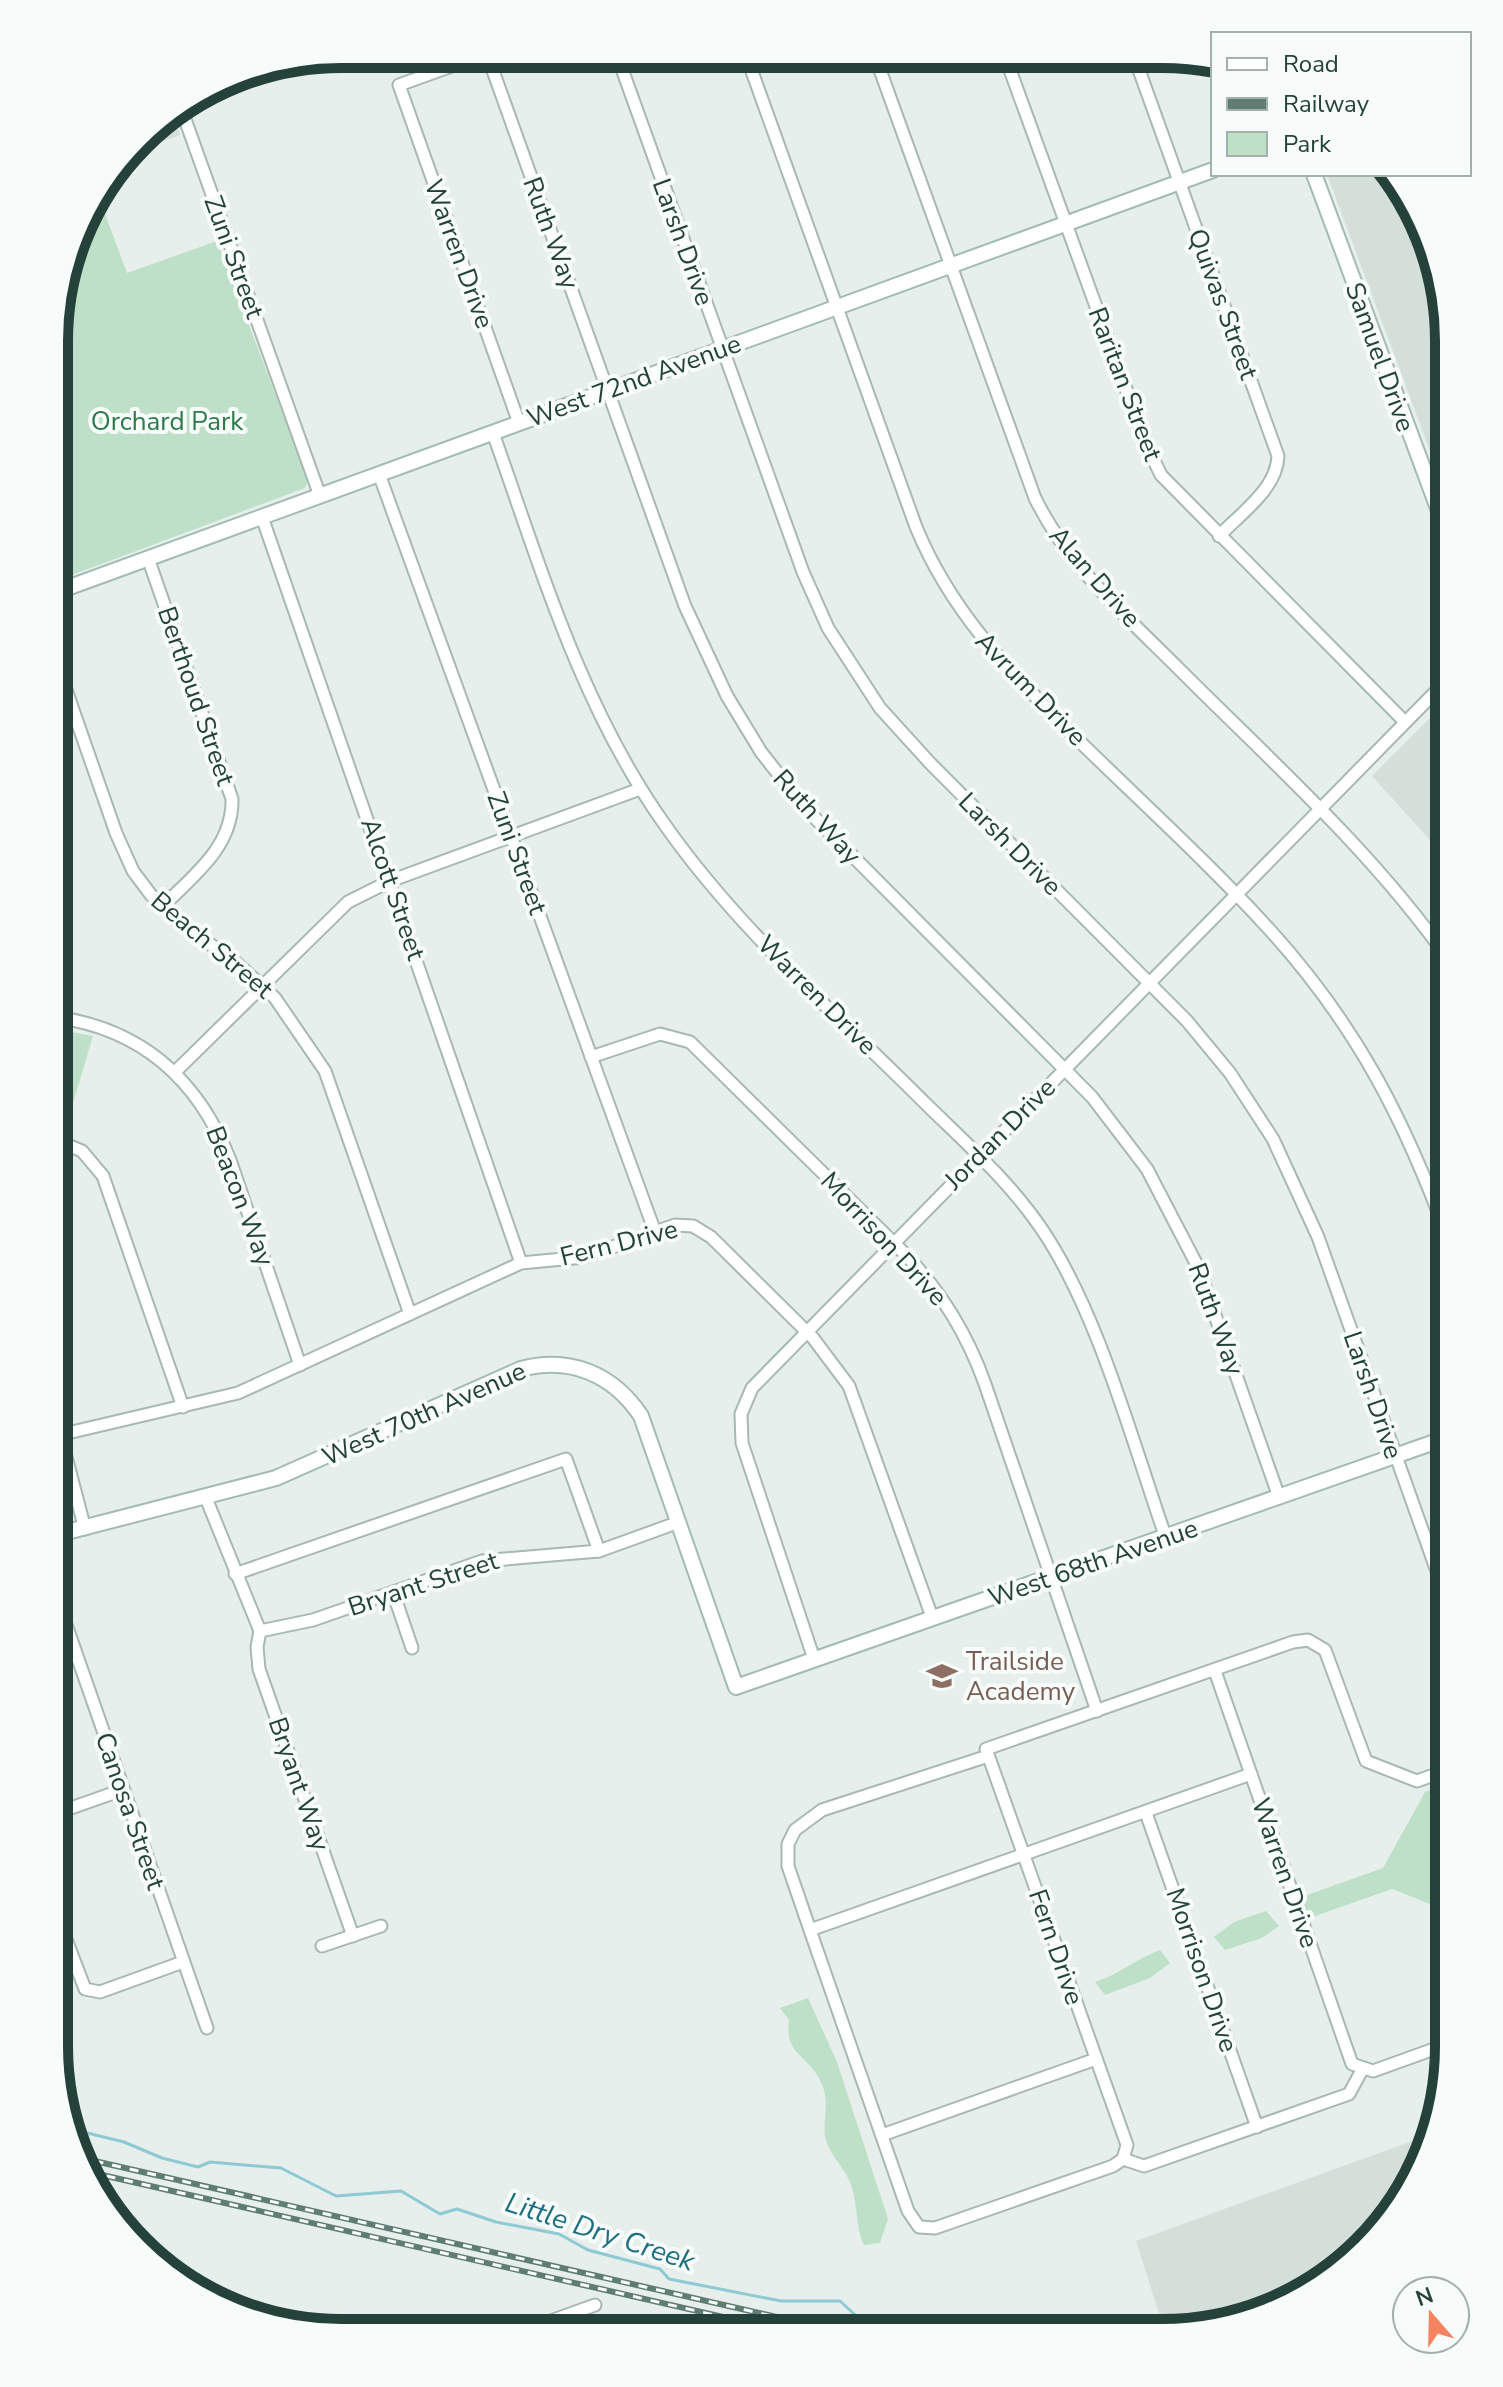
<svg xmlns="http://www.w3.org/2000/svg" width="1503" height="2387" font-family="'Nunito Sans',sans-serif">
<rect width="100%" height="100%" fill="#e6efeb"/>
<g fill="#d4dfda">
<polygon points="172,113 180,135 131,153 152,126"/>
<polygon points="1327,174 1383,174 1427,232 1449,341 1449,502"/>
<polygon points="1449,699 1449,861 1372,776"/>
<polygon points="1432,2134 1427,2155 1390,2220 1271,2311 1165,2332 1136,2241"/>
</g>
<g fill="#bfe0c8">
<polygon points="98,195 127,273 217,241 308,480 305,488 56,581 56,304 84,214"/>
<polygon points="55,1029 93,1036 64,1133 55,1130"/>
<polygon points="1448,1784 1448,1911 1392,1889 1301,1921 1293,1900 1383,1868 1425,1792"/>
<polygon points="1266,1911 1279,1926 1262,1938 1225,1950 1214,1937 1234,1922"/>
<path d="M1160,1950L1170,1963L1150,1978L1105,1995L1095,1982C1120,1974 1135,1959 1160,1950Z"/>
<path d="M808,1998L837,2062L888,2219L880,2243L864,2245C854,2224 859,2201 849,2180C842,2164 828,2154 825,2136C823,2120 829,2104 823,2087C811,2054 784,2058 789,2020L780,2008Z"/>
</g>
<g fill="none" stroke-linecap="round" stroke-linejoin="round">
<polyline stroke="#8ec9d4" stroke-width="3" points="71,2129 124,2142 162,2158 198,2167 210,2162 281,2168 336,2196 401,2191 440,2214 457,2209 496,2222 559,2234 588,2250 660,2269 669,2279 781,2301 840,2301 864,2323 887,2332"/>
<g stroke="#a8b8b2" stroke-width="15">
<g id="street">
<polyline points="485,54 399,85 519,423"/>
<polyline points="487,54 685,606 727,696 761,752 805,808 1092,1097 1147,1169 1198,1267 1279,1497"/>
<polyline points="617,55 803,572 828,628 880,708 930,763 1187,1021 1230,1073 1273,1139 1318,1237 1449,1605"/>
<path d="M746,55L916,527C950,610 1008,670 1071,733C1137,798 1207,861 1269,929C1357,1026 1405,1120 1449,1241"/>
<path d="M875,56L1035,498C1068,566 1126,616 1179,669C1273,763 1372,851 1449,960"/>
<polyline points="1005,56 1146,444 1161,475 1405,722"/>
<path d="M1134,56L1278,456C1277,489 1240,514 1219,536"/>
<polyline points="181,108 320,496"/>
<path d="M493,433C541,568 581,707 665,825C738,929 837,1015 927,1105C968,1145 1011,1183 1043,1231C1099,1315 1132,1441 1166,1538"/>
<polyline points="379,474 655,1232"/>
<polyline points="262,517 521,1263"/>
<path d="M148,558L232,799C233,847 193,876 162,907"/>
<polyline points="56,661 116,833 133,871 151,895 181,925 231,958 275,998 325,1071 410,1314"/>
<path d="M55,1017C143,1029 198,1080 230,1160L300,1365"/>
<path d="M591,1057L660,1034L690,1042L907,1256C943,1295 967,1334 985,1384L1097,1711"/>
<polyline points="176,1071 348,902 390,881 640,789"/>
<polyline points="55,1140 82,1151 103,1176 183,1407"/>
<polyline points="55,1415 85,1529"/>
<polyline points="55,1436 238,1393 521,1263 584,1257 675,1225 693,1226 711,1237 813,1338 849,1386 932,1617"/>
<polyline points="206,1498 260,1631"/>
<polyline points="235,1574 566,1459 599,1551"/>
<polyline points="393,1592 412,1648"/>
<polyline points="55,1593 207,2028"/>
<polyline points="260,1631 313,1620 482,1561 599,1551 679,1522"/>
<polyline points="260,1631 257,1647 259,1669 353,1936"/>
<polyline points="814,1659 742,1443 741,1414 752,1388 1449,678"/>
<polyline points="1215,1671 1352,2064 1373,2071 1448,2044"/>
<polyline points="1146,1813 1257,2127"/>
<polyline points="54,1814 122,1790"/>
<polyline points="54,1908 85,1989 100,1992 183,1962"/>
<polyline points="810,1930 788,1866 788,1844 795,1830 822,1810 988,1756"/>
<polyline points="322,1946 381,1926"/>
<polyline points="1448,1993 1445,1975 1448,1968"/>
<polyline points="1362,2070 1349,2094 1144,2166 1123,2159 1127,2145 986,1749 1293,1642 1308,1640 1325,1650 1366,1761 1417,1781 1448,1770"/>
<polyline points="882,2135 1096,2059"/>
<polyline points="1123,2159 1113,2166 935,2228 919,2227 908,2211 810,1930 1251,1774"/>
<polyline points="523,2331 595,2305"/>
</g>
</g>
<g stroke="#a4bbb3" stroke-width="18">
<g id="secondary">
<polyline points="1314,174 1449,538"/>
<polyline points="56,592 1213,170"/>
<path d="M55,1535L276,1478L521,1369C570,1356 613,1374 641,1416L736,1687L1449,1437"/>
</g>
</g>
<use href="#street" stroke="#fff" stroke-width="11"/>
<use href="#secondary" stroke="#fff" stroke-width="14"/>
<g stroke="#5f7d75" stroke-width="6">
<g id="rail">
<polyline points="77,2157 842,2332"/>
<polyline points="89,2172 789,2332"/>
</g>
</g>
<use href="#rail" stroke="#f7fbf9" stroke-width="3" stroke-dasharray="9" stroke-linecap="butt"/>
</g>
<defs>
<g id="school-bare" transform="scale(2.4)"><path d="M0-5L7-2L0 1L-7-2ZM-4 1L0 2.5L4 1V4Q0 6-4 4Z" fill="#8d6e63" stroke="#f7fbf9" stroke-width="2.5" paint-order="stroke"/></g>
</defs>
<g fill-rule="evenodd">
<use href="#school-bare" x="942" y="1676"/>
</g>
<g text-anchor="middle" dominant-baseline="central" stroke-width="8" stroke-linejoin="round" paint-order="stroke">
<g font-size="26" fill="#24423a" stroke="#f7fbf9">
<text transform="translate(551 233) rotate(70)">Ruth Way</text>
<text transform="translate(683 242) rotate(70)">Larsh Drive</text>
<text transform="translate(459 254) rotate(70)">Warren Drive</text>
<text transform="translate(234 257) rotate(70)">Zuni Street</text>
<text transform="translate(1223 304) rotate(70)">Quivas Street</text>
<text transform="translate(1380 357) rotate(70)">Samuel Drive</text>
<text transform="translate(634 381) rotate(-20)">West 72nd Avenue</text>
<text transform="translate(1125 384) rotate(69)">Raritan Street</text>
<text transform="translate(1095 577) rotate(49)">Alan Drive</text>
<text transform="translate(1031 689) rotate(46)">Avrum Drive</text>
<text transform="translate(196 696) rotate(71)">Berthoud Street</text>
<text transform="translate(817 817) rotate(48)">Ruth Way</text>
<text transform="translate(1010 844) rotate(45)">Larsh Drive</text>
<text transform="translate(517 853) rotate(70)">Zuni Street</text>
<text transform="translate(393 889) rotate(71)">Alcott Street</text>
<text transform="translate(212 945) rotate(40)">Beach Street</text>
<text transform="translate(817 995) rotate(45)">Warren Drive</text>
<text transform="translate(1000 1134) rotate(-45)">Jordan Drive</text>
<text transform="translate(240 1196) rotate(69)">Beacon Way</text>
<text transform="translate(884 1239) rotate(47)">Morrison Drive</text>
<text transform="translate(619 1243) rotate(-14)">Fern Drive</text>
<text transform="translate(1216 1319) rotate(70)">Ruth Way</text>
<text transform="translate(1373 1395) rotate(71)">Larsh Drive</text>
<text transform="translate(424 1414) rotate(-24)">West 70th Avenue</text>
<text transform="translate(1093 1563) rotate(-19)">West 68th Avenue</text>
<text transform="translate(423 1584) rotate(-18)">Bryant Street</text>
<text transform="translate(299 1784) rotate(71)">Bryant Way</text>
<text transform="translate(130 1811) rotate(71)">Canosa Street</text>
<text transform="translate(1285 1873) rotate(71)">Warren Drive</text>
<text transform="translate(1056 1947) rotate(71)">Fern Drive</text>
<text transform="translate(1202 1970) rotate(71)">Morrison Drive</text>
</g>
<g font-size="26" fill="#2d7a4b" stroke="#f7fbf9">
<text x="167" y="421">Orchard Park</text>
</g>
<g font-size="26" fill="#785e54" stroke="#f7fbf9" text-anchor="start">
<text x="966" y="1661">Trailside<tspan x="966" dy="30">Academy</tspan></text>
</g>
<g font-size="28" font-style="italic" fill="#1c6f80" stroke="#f7fbf9">
<text transform="translate(600 2232) rotate(18)">Little Dry Creek</text>
</g>
</g>
<path d="M0 0H1503V2387H0ZM341 68H1162A273 273 0 0 1 1435 341V2046A273 273 0 0 1 1162 2319H341A273 273 0 0 1 68 2046V341A273 273 0 0 1 341 68Z" fill="#f7fbf9" fill-rule="evenodd"/>
<path fill="none" stroke="#24423a" stroke-width="10" d="M341 68H1162A273 273 0 0 1 1435 341V2046A273 273 0 0 1 1162 2319H341A273 273 0 0 1 68 2046V341A273 273 0 0 1 341 68Z"/>
<rect x="1211" y="32" width="260" height="144" fill="#f7fbf9" stroke="#a3b1ad" stroke-width="2"/>
<rect x="1227" y="58" width="40" height="12" fill="#ffffff" stroke="#a3b1ad" stroke-width="2"/>
<text x="1283" y="72" font-size="24" fill="#24423a">Road</text>
<rect x="1227" y="98" width="40" height="12" fill="#5f7d75" stroke="#a3b1ad" stroke-width="2"/>
<text x="1283" y="112" font-size="24" fill="#24423a">Railway</text>
<rect x="1227" y="132" width="40" height="24" fill="#bfe0c8" stroke="#a3b1ad" stroke-width="2"/>
<text x="1283" y="152" font-size="24" fill="#24423a">Park</text>
<g transform="translate(1431 2315) rotate(340)"><circle r="38" fill="#f7fbf9" stroke="#a3b1ad" stroke-width="2"/>
<path d="M0-6L14 30L0 20L-14 30Z" fill="#f4845f"/>
<text y="-12" font-size="22" font-weight="bold" text-anchor="middle" fill="#24423a">N</text>
</g>
</svg>
